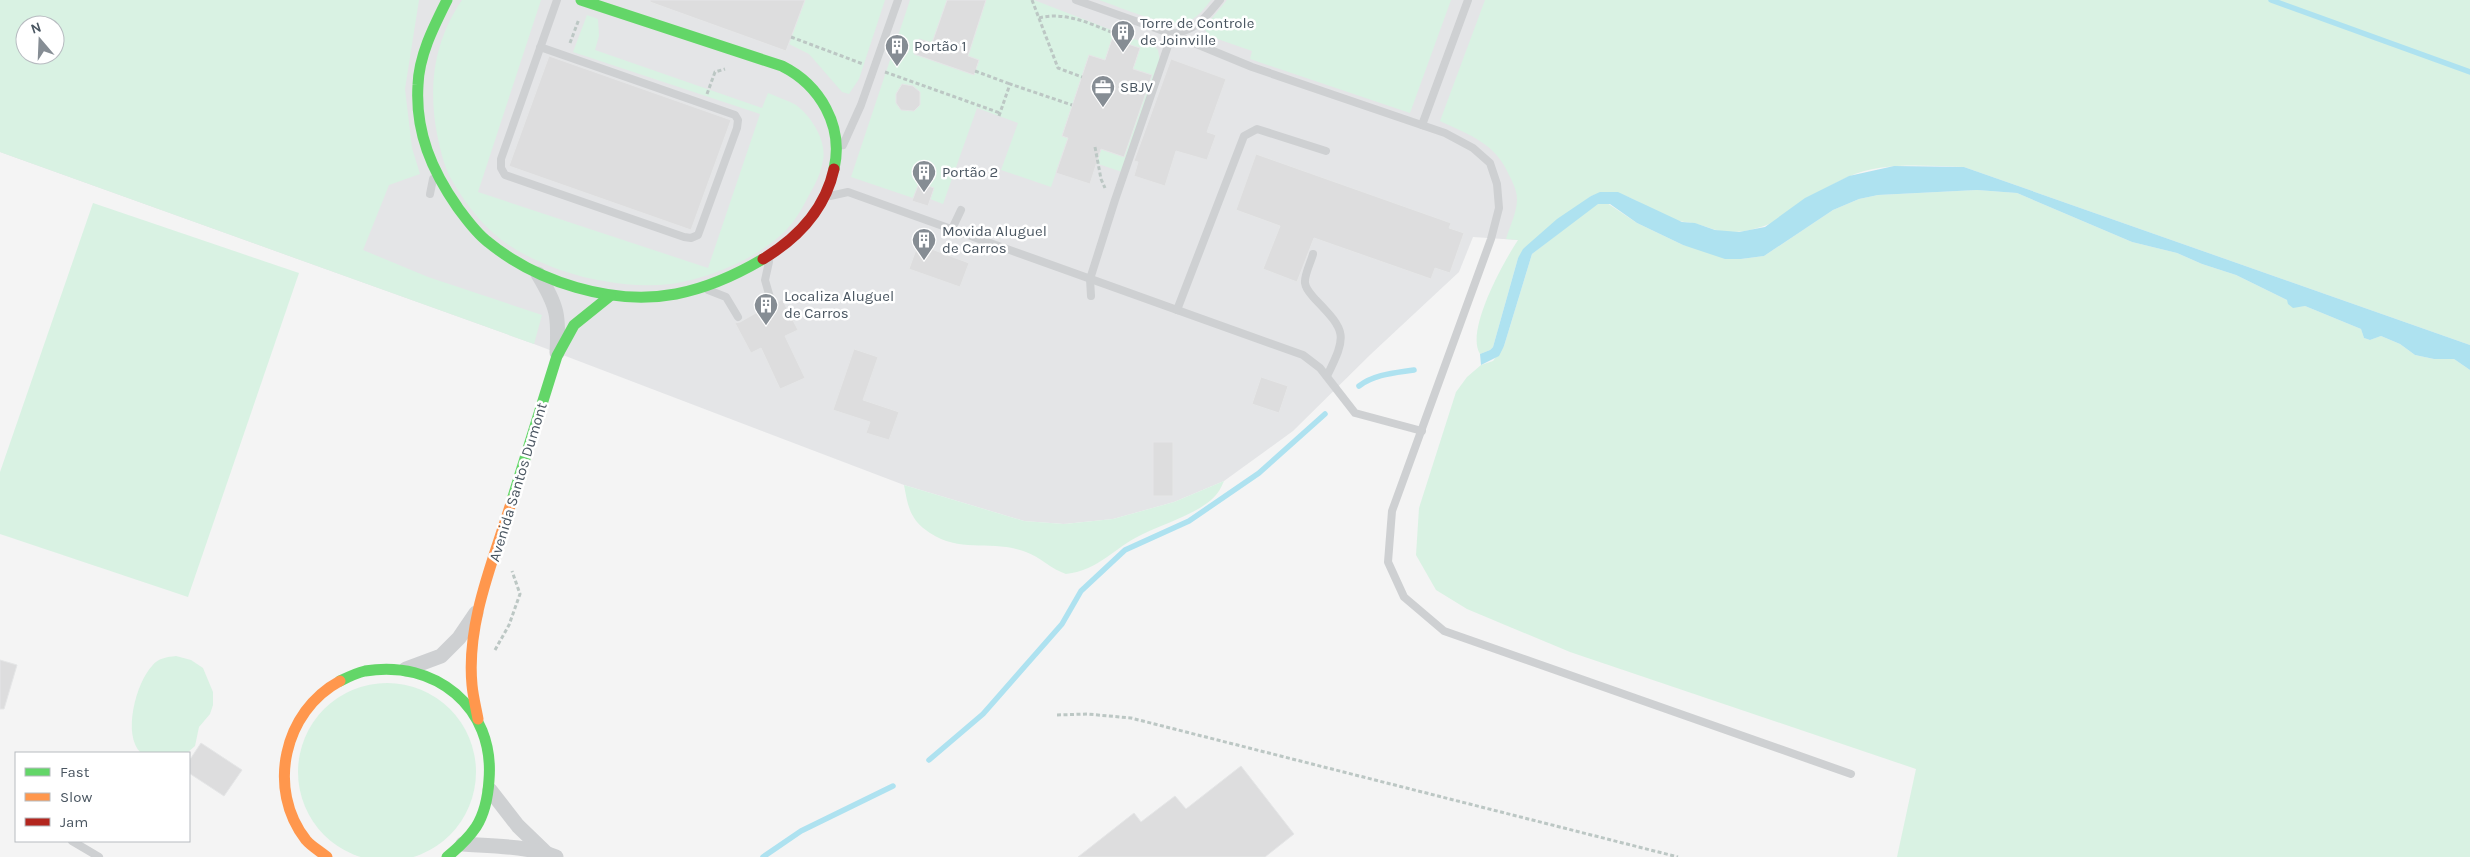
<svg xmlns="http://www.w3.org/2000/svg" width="2470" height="857" font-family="Karla,sans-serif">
<rect width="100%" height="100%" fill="#f4f4f4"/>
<path fill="#e4e5e7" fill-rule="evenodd" d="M0,0H2470L1616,150L1518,240L1473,237L1459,272L1371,354L1293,431L1224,481L1174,502L1113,519L1064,524L1024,521L904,485L534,344L0,152ZM25,25H55V55H25Z"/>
<g fill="#d9f2e3" fill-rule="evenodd">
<path d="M0,0H419L405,89L412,148L420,174L389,185L363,250L428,277L542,315L534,344L0,152ZM25,25H55V55H25Z"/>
<path d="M462,0H541L478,192L708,268L760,114L573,52L587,15L598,19L599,36L595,50L762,108L768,93C777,97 787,100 796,105C811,116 827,141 823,160C821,173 815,185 809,195C800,213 791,228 775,240C748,262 706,279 671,284C635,288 597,282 563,271C507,251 480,229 450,177C443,163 440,148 437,134C428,86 434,41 462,0Z"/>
<polygon points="805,0 885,0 859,79 849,94 842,92 809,54 789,44"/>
<path d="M910,0H1034L1155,47L1158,50L1160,61L1122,172L1063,152L1051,187L1001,170L1018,123L977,108L943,204L930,199L934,188L919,183L913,198L851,177ZM1089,55L1146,73L1118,155L1062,136Z"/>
<path d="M1099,0H1211C1205,8 1199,16 1189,21C1168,29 1120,7 1099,0Z"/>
<polygon points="1227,0 1451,0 1410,113 1250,59 1252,51 1209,36 1204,28"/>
<path d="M1485,0H2470V345L1964,167C1927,166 1882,161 1848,177C1804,196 1783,231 1730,232C1718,232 1708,227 1697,224C1689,222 1680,222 1671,219C1644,208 1622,184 1591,196L1518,258L1493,347L1490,350L1480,354C1465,331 1504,261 1518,240L1506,239C1510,226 1517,212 1517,199C1517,191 1513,183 1510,177C1496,143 1471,136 1440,121Z"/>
<polygon points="1977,190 2017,193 2132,242 2177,253 2202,264 2236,275 2287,300 2293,307 2305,306 2361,329 2364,338 2370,340 2381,336 2400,344 2415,355 2434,359 2454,359 2470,370 2470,857 1897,857 1916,769 1570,652 1467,609 1436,590 1416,555 1419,508 1456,392 1467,377 1481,365 1493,361 1504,346 1532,254 1582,215 1597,204 1607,203 1637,223 1683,245 1741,259 1764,256 1833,210 1859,199 1878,195"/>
<polygon points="93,203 299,273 188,597 0,534 0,472"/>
<path d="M1224,481C1221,488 1218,494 1211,500C1192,516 1165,523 1143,534C1113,548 1100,570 1066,574C1051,569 1040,557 1026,552C992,539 962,554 930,533C910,520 908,507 904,485L1024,521L1064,524L1113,519L1174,502Z"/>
<path d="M176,656L191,660L203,668L213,692V705L210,714L199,727L195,746L187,753H141C122,735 136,683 152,666C158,658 167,657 176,656Z"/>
<circle cx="387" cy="772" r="89"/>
</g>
<polygon fill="#aee2f0" points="1894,166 1964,167 2470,345 2470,370 2454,359 2434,359 2415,355 2400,344 2381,336 2370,340 2364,338 2361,329 2305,306 2293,308 2288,304 2287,300 2236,275 2202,264 2177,253 2132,242 2017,193 1977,190 1878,195 1859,199 1833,210 1764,256 1741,259 1725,259 1683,245 1637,223 1610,204 1598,204 1532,254 1504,346 1499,356 1481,365 1480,354 1490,350 1493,347 1518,258 1523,249 1557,219 1591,196 1600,192 1618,192 1682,222 1695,223 1715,230 1739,232 1765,227 1805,198 1849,176"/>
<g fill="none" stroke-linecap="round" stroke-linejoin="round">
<g stroke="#aee2f0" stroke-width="5.5">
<polyline points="2271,0 2470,72"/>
<path d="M1359,386C1375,374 1395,373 1414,370"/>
<polyline points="929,760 983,714 1062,624 1081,591 1125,550 1189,521 1259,473 1325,414"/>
<polyline points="763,857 801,831 893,786"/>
</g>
</g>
<g fill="#ddddde" stroke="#e5e6e7">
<polygon points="650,0 805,0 786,51 650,2"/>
<polygon points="947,0 986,0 968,56 979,60 974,75 914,54 919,39 932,43"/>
<polygon points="1112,39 1140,48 1133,69 1152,75 1124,157 1101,149 1090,184 1056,173 1068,138 1062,136 1089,55 1105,60"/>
<polygon points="549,56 731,120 691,230 509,166"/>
<polygon points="1171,59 1226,79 1207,132 1216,135 1207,160 1176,151 1165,186 1134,176 1138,162 1134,161"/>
<polygon points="902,84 913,86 920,92 920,105 914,111 901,110 896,103 896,94"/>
<polygon points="1256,154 1451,223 1449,228 1464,233 1450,273 1435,268 1431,279 1314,238 1297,282 1263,269 1280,226 1236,210"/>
<polygon points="919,183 934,188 928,206 912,201"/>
<polygon points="918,244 969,263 960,287 909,269"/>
<polygon points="782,299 798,330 785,336 805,378 780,389 761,348 751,353 735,323 740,322 768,306 773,306"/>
<polygon points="854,349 878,357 863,400 899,412 889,440 866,433 870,422 833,410"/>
<polygon points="1261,377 1288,386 1279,413 1252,404"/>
<rect x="1153" y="442" width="20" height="54"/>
<polygon points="0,660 17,665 4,709 0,709"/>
<polygon points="201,743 242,770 224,796 189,773 189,761"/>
<polygon points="1241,766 1294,834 1265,857 1078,857 1134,813 1141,822 1175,796 1186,809"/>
</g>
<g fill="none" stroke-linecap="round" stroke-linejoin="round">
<g stroke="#bcc7c4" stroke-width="3" stroke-dasharray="4 2.5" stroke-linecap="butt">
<polyline points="1032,0 1058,68 1082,77"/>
<path d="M1039,18C1068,10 1099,28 1126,38L1124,43"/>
<polyline points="791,37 863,64"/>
<polyline points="570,43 579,19"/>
<polyline points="975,71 1010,84"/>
<polyline points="885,72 1000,113"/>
<polyline points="707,94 715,72 725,69"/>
<polyline points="999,116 1010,84 1072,105"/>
<polyline points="1095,147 1101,179 1105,188"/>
<polyline points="495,650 509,625 520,594 512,571"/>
<polyline points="1057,715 1087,714 1131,718 1678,857"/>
</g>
<g stroke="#ced0d2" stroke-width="8">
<polyline points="1076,0 1172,34 1252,67 1445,133 1473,148 1490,163 1497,184 1499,208 1491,239 1392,511 1388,562 1404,597 1444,631 1851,774"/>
<path d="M1172,34C1198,29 1204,19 1220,0"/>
<polyline points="540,47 735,115 738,120 737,128 698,235 691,238 684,237 505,175 501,168 501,159 557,0"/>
<polyline points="1422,125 1468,0"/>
<polyline points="843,145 861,105 898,0"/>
<polyline points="430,194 433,179"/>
<polyline points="830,196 848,192 1303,355 1320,368 1355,413 1422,431"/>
<polyline points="952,229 961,210"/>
<path d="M1313,254C1311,262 1304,275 1305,283C1306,290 1311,294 1315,299C1347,332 1347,335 1327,376"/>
<polyline points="769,262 765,280 771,301"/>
<polyline points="708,290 726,297 738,317"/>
<polyline points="1091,296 1090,279 1115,200 1172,34"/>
<polyline points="1177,310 1244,136 1257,129 1326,151"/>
<polyline points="72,841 99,857"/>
</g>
<g stroke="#ced0d2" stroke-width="15">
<path d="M538,274C558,307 559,316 557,353"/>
<polyline points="406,669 441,656 459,638 476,613"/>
<polyline points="490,790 518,826 546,853"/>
<path d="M463,844C493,846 528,846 556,857"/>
</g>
<g stroke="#63d668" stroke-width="11">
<path d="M447,0C434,26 419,55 418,85C415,132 432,171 458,208C467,220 476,233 488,242C537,282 612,306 676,294C707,288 736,275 763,259"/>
<path d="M581,0L782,66C820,85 844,126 834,169"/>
<polyline points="512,500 557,356 574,325 610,296"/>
<path d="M340,681C348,677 356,673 365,671C435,659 495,707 489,780C488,796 485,813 476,827C468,839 458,848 447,857"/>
</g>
<g stroke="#ff974d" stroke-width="11">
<path d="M478,719C476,708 473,696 472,685C466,622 494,559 512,500"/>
<path d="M327,857C320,851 312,847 306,840C266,789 284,711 340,681"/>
</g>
<path stroke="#b3261e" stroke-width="11" d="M763,259C798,238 825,210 834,169"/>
</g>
<defs>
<g id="building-pin" transform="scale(1.25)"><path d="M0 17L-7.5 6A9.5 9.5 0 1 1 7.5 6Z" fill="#868d94" stroke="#fff"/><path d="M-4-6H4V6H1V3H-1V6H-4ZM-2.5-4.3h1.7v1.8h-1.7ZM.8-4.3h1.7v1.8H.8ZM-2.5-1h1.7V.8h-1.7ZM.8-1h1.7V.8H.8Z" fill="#fff"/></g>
<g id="office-pin" transform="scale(1.25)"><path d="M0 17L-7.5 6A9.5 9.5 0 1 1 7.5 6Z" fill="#868d94" stroke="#fff"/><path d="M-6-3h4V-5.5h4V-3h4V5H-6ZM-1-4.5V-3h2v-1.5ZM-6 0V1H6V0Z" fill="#fff"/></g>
</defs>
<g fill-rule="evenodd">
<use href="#building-pin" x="1123" y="32"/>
<use href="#building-pin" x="897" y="46"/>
<use href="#office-pin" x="1103" y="87"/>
<use href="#building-pin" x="924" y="172"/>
<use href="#building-pin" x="924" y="240"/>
<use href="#building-pin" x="766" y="305"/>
</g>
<g text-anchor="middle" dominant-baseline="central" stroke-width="5" stroke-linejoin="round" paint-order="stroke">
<g font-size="15" fill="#4a5661" stroke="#fff" text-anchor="start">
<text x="1140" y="23">Torre de Controle<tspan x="1140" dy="17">de Joinville</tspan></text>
<text x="914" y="46">Portão 1</text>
<text x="1120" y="87">SBJV</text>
<text x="942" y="172">Portão 2</text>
<text x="942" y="231">Movida Aluguel<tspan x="942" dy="17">de Carros</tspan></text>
<text x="784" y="296">Localiza Aluguel<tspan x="784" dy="17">de Carros</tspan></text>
</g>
<g font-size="15" fill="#4a5661" stroke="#fff">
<text transform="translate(518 482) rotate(-73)">Avenida Santos Dumont</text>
</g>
</g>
<rect x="15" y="752" width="175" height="90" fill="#ffffff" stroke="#b7bbc0"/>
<rect x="25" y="768" width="25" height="8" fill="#63d668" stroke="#b7bbc0"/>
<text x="60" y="777" font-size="15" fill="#4a5661">Fast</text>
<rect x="25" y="793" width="25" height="8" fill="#ff974d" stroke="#b7bbc0"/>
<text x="60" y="802" font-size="15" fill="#4a5661">Slow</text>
<rect x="25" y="818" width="25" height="8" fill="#b3261e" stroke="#b7bbc0"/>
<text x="60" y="827" font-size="15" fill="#4a5661">Jam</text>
<g transform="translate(40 40) rotate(341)"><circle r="24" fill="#ffffff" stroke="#b7bbc0"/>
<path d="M0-4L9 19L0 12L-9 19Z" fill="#868d94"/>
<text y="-8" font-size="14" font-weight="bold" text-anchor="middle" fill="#4a5661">N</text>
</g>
</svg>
